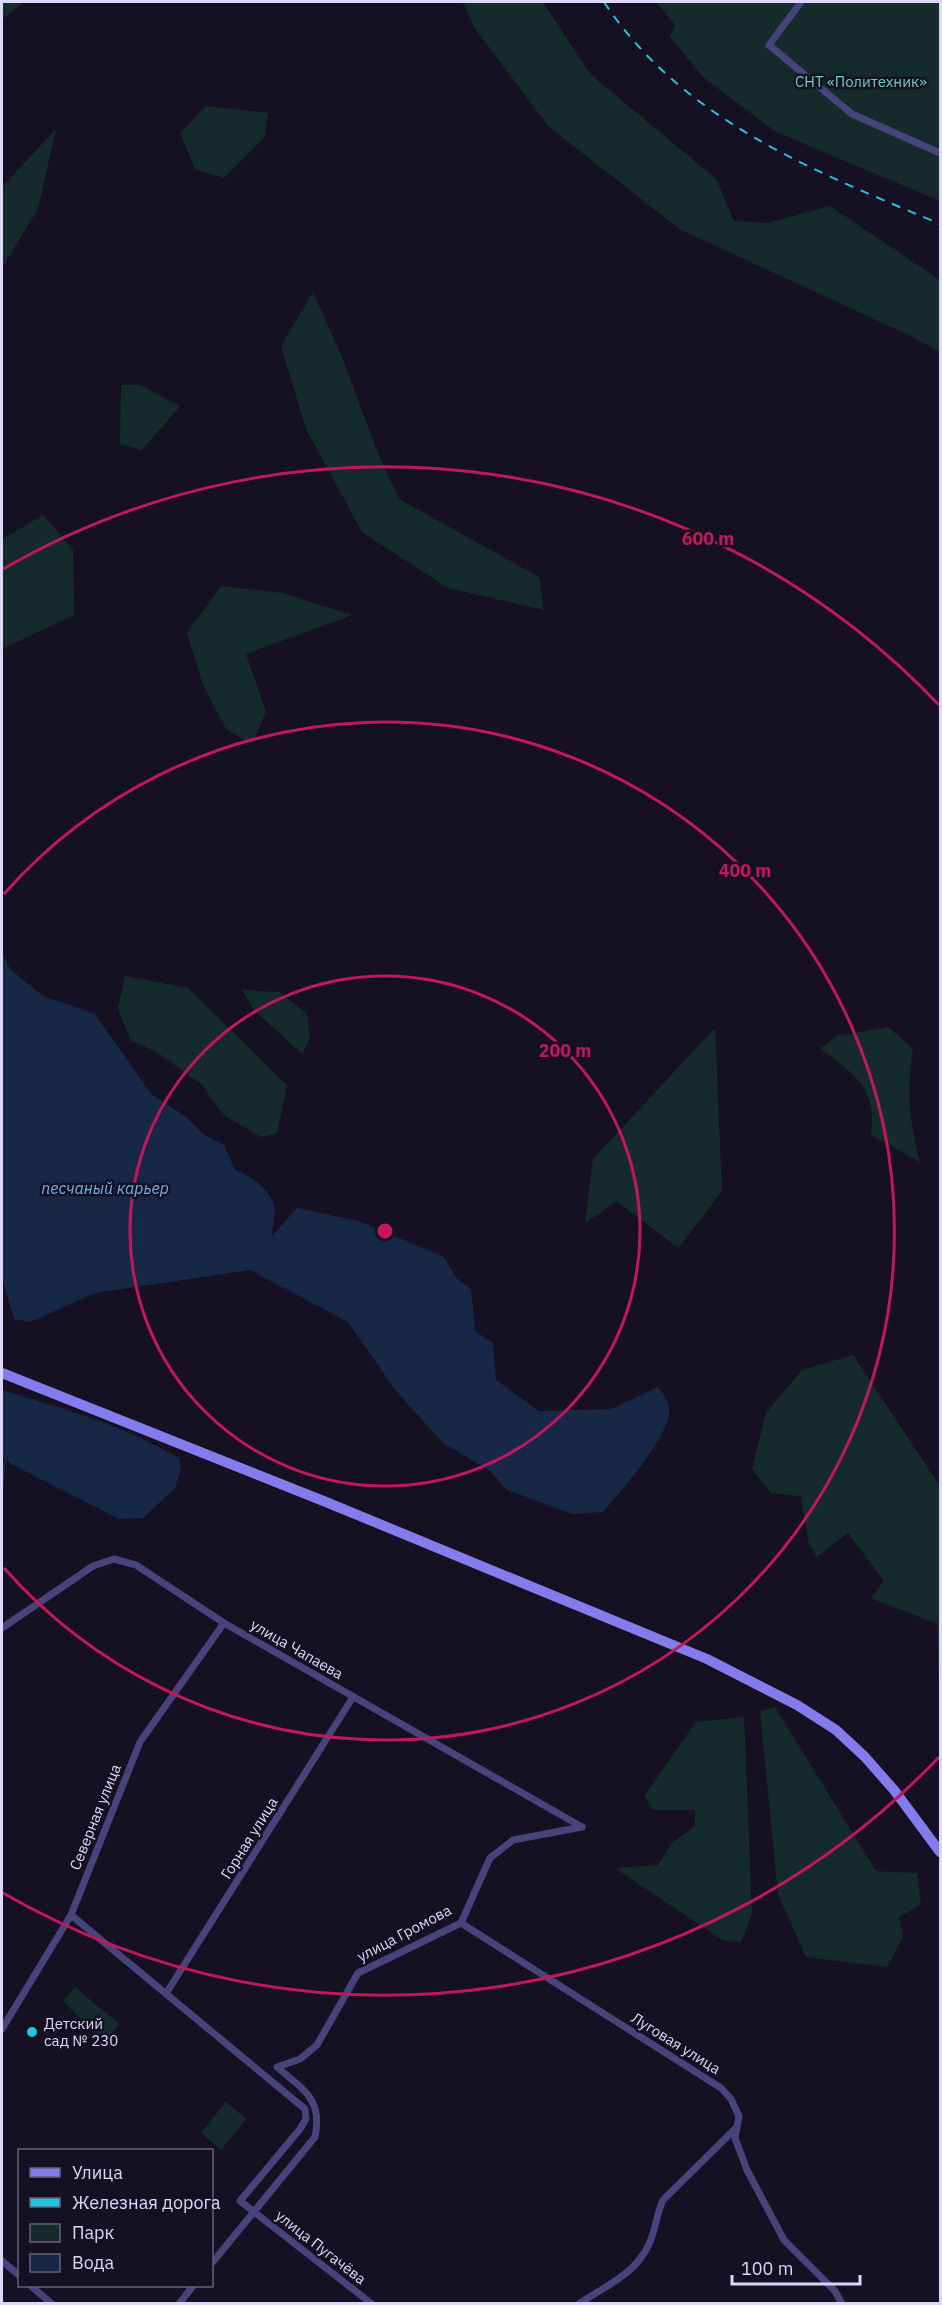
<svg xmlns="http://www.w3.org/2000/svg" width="942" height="2305" font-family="'IBM Plex Sans',sans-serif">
<rect width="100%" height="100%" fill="#151122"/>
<g fill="#152b2b">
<polygon points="2,2 24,2 2,19"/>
<polygon points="463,2 543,2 590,74 716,179 734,221 767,223 830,206 940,280 940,352 911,336 681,230 549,127 474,27"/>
<polygon points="656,2 940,2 940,201 776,132 704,78 670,37 675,25"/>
<polygon points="206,106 268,113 264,138 224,178 195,169 180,133"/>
<polygon points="56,129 38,209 2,268 2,187"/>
<polygon points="313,292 342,357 377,451 399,499 539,577 544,610 448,588 362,532 306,429 281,346"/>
<polygon points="121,385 140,385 180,406 142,450 120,444"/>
<polygon points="43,515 73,550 74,615 2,649 3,539"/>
<polygon points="221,586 282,593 352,615 246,654 266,712 252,744 226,729 203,685 187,633"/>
<polygon points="125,976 188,988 287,1085 277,1134 261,1137 223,1115 202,1085 157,1052 131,1041 118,1009"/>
<polygon points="242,990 279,992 307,1014 310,1038 302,1054 254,1010"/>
<path d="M888,1027L913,1049C906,1095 909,1118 920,1162L871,1135C878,1089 854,1073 820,1049L837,1036Z"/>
<polygon points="715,1028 722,1191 678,1248 617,1201 585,1223 593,1159"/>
<polygon points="853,1355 940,1486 940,1677 938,1676 937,1624 871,1598 884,1581 848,1533 817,1557 809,1544 801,1496 771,1493 752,1469 766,1413 802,1370"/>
<polygon points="775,1707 876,1871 917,1873 921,1904 899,1917 903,1937 887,1967 806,1957 778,1894 760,1711"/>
<polygon points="744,1717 752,1914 741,1942 724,1941 615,1868 658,1865 671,1844 695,1826 695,1810 653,1810 644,1796 696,1722"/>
<polygon points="75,1987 119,2024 105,2044 63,2001"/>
<polygon points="226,2102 246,2119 221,2150 201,2133"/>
</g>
<g fill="#172846">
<path d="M2,952L10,969L43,996L95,1014L151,1094L185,1116L203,1134L224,1145L235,1170C250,1175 270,1189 274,1206C276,1214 272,1227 272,1236L297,1208L359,1221L444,1257L456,1278L471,1289L475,1331L493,1343L496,1380L539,1411L611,1409L658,1387C664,1395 669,1401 669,1412C669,1436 620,1493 603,1512L572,1514L507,1490L490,1471L443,1443L396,1391L348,1322L250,1270L95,1293L30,1322L14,1319L2,1277Z"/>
<path d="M2,1390C62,1408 125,1426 179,1458L181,1470L175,1488L143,1518L119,1519L13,1465L2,1457Z"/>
</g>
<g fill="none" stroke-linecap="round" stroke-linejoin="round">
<polyline stroke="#172846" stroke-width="2" points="2,1493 5,1459"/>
<g stroke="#47437b" stroke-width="7">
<polyline points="801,2 769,45 852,114 940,153"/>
<polyline points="2,1628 93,1566 114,1559 136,1565 224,1623 582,1827"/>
<polyline points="71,1915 305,2109 306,2119 300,2129 240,2201 372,2304"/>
<polyline points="461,1923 721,2088 731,2099 739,2116 735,2138 747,2170 784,2240 835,2291 842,2304"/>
<polyline points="167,1992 353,1697"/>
<polyline points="2,2029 71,1915 140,1742 224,1623"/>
<polyline points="2,2261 20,2276"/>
<path d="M212,2263L315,2137C323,2098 303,2090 277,2067L300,2059L317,2045L358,1973L461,1923L490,1858L513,1840L582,1827"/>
<polyline points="31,2286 52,2304"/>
<polyline points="179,2304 193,2286"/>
<path d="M579,2304C605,2286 636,2274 649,2244C656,2230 656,2215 663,2200L736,2128"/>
</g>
<polyline stroke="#837cec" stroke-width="10" points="2,1373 326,1502 707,1659 797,1705 836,1730 865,1757 894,1790 940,1852"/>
<path stroke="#20c5de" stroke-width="2" stroke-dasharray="9 8" stroke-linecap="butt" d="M604,2C683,121 815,171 940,224"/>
</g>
<g fill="none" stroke="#c2185b" stroke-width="3">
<circle cx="385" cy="1231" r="255"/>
<path d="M4 894A509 509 0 1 1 4 1568"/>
<path d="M939 1757A764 764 0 0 1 3 1893M3 569A764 764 0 0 1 939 705"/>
</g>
<circle fill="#20c5de" stroke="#151122" stroke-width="2" cx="32" cy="2032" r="6"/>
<g text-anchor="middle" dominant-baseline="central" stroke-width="5" stroke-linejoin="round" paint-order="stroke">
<g font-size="15" fill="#6ed0ba" stroke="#151122">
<text x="861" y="81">СНТ «Политехник»</text>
</g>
<g font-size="15" fill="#ddd8f9" stroke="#151122">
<text transform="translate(297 1649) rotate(30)">улица Чапаева</text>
<text transform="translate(95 1817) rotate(-68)">Северная улица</text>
<text transform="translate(249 1838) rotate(-58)">Горная улица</text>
<text transform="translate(404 1933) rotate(-28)">улица Громова</text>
<text transform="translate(676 2043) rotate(32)">Луговая улица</text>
<text transform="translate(321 2247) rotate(38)">улица Пугачёва</text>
</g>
<g font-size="15" fill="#ddd8f9" stroke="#151122" text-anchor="start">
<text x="44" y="2023">Детский<tspan x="44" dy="17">сад № 230</tspan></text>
</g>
<g font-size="16" font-style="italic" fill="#74b0eb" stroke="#151122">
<text x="105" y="1188">песчаный карьер</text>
</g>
</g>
<circle cx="385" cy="1231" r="9" fill="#c2185b" stroke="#151122" stroke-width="3"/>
<g font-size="18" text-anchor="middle" font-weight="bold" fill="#c2185b" stroke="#151122" stroke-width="5" stroke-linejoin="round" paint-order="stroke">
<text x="708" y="545">600 m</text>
<text x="745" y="877">400 m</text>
<text x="565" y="1057">200 m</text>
</g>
<rect width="942" height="2305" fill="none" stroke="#ddd8f9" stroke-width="6"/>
<rect x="18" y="2149" width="195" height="138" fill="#151122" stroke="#656178" stroke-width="1.5"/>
<rect x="30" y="2168" width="30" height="9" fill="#837cec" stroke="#656178" stroke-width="1.5"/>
<text x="72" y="2179" font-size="18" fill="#ddd8f9">Улица</text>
<rect x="30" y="2198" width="30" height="9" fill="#20c5de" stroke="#656178" stroke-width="1.5"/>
<text x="72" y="2209" font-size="18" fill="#ddd8f9">Железная дорога</text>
<rect x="30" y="2224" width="30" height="18" fill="#152b2b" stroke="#656178" stroke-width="1.5"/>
<text x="72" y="2239" font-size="18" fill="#ddd8f9">Парк</text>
<rect x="30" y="2254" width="30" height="18" fill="#172846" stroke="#656178" stroke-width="1.5"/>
<text x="72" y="2269" font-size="18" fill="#ddd8f9">Вода</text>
<path d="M732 2275v9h128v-9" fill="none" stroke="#ddd8f9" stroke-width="3"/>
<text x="741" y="2275" font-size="18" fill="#ddd8f9" stroke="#151122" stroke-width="4.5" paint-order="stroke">100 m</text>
</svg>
